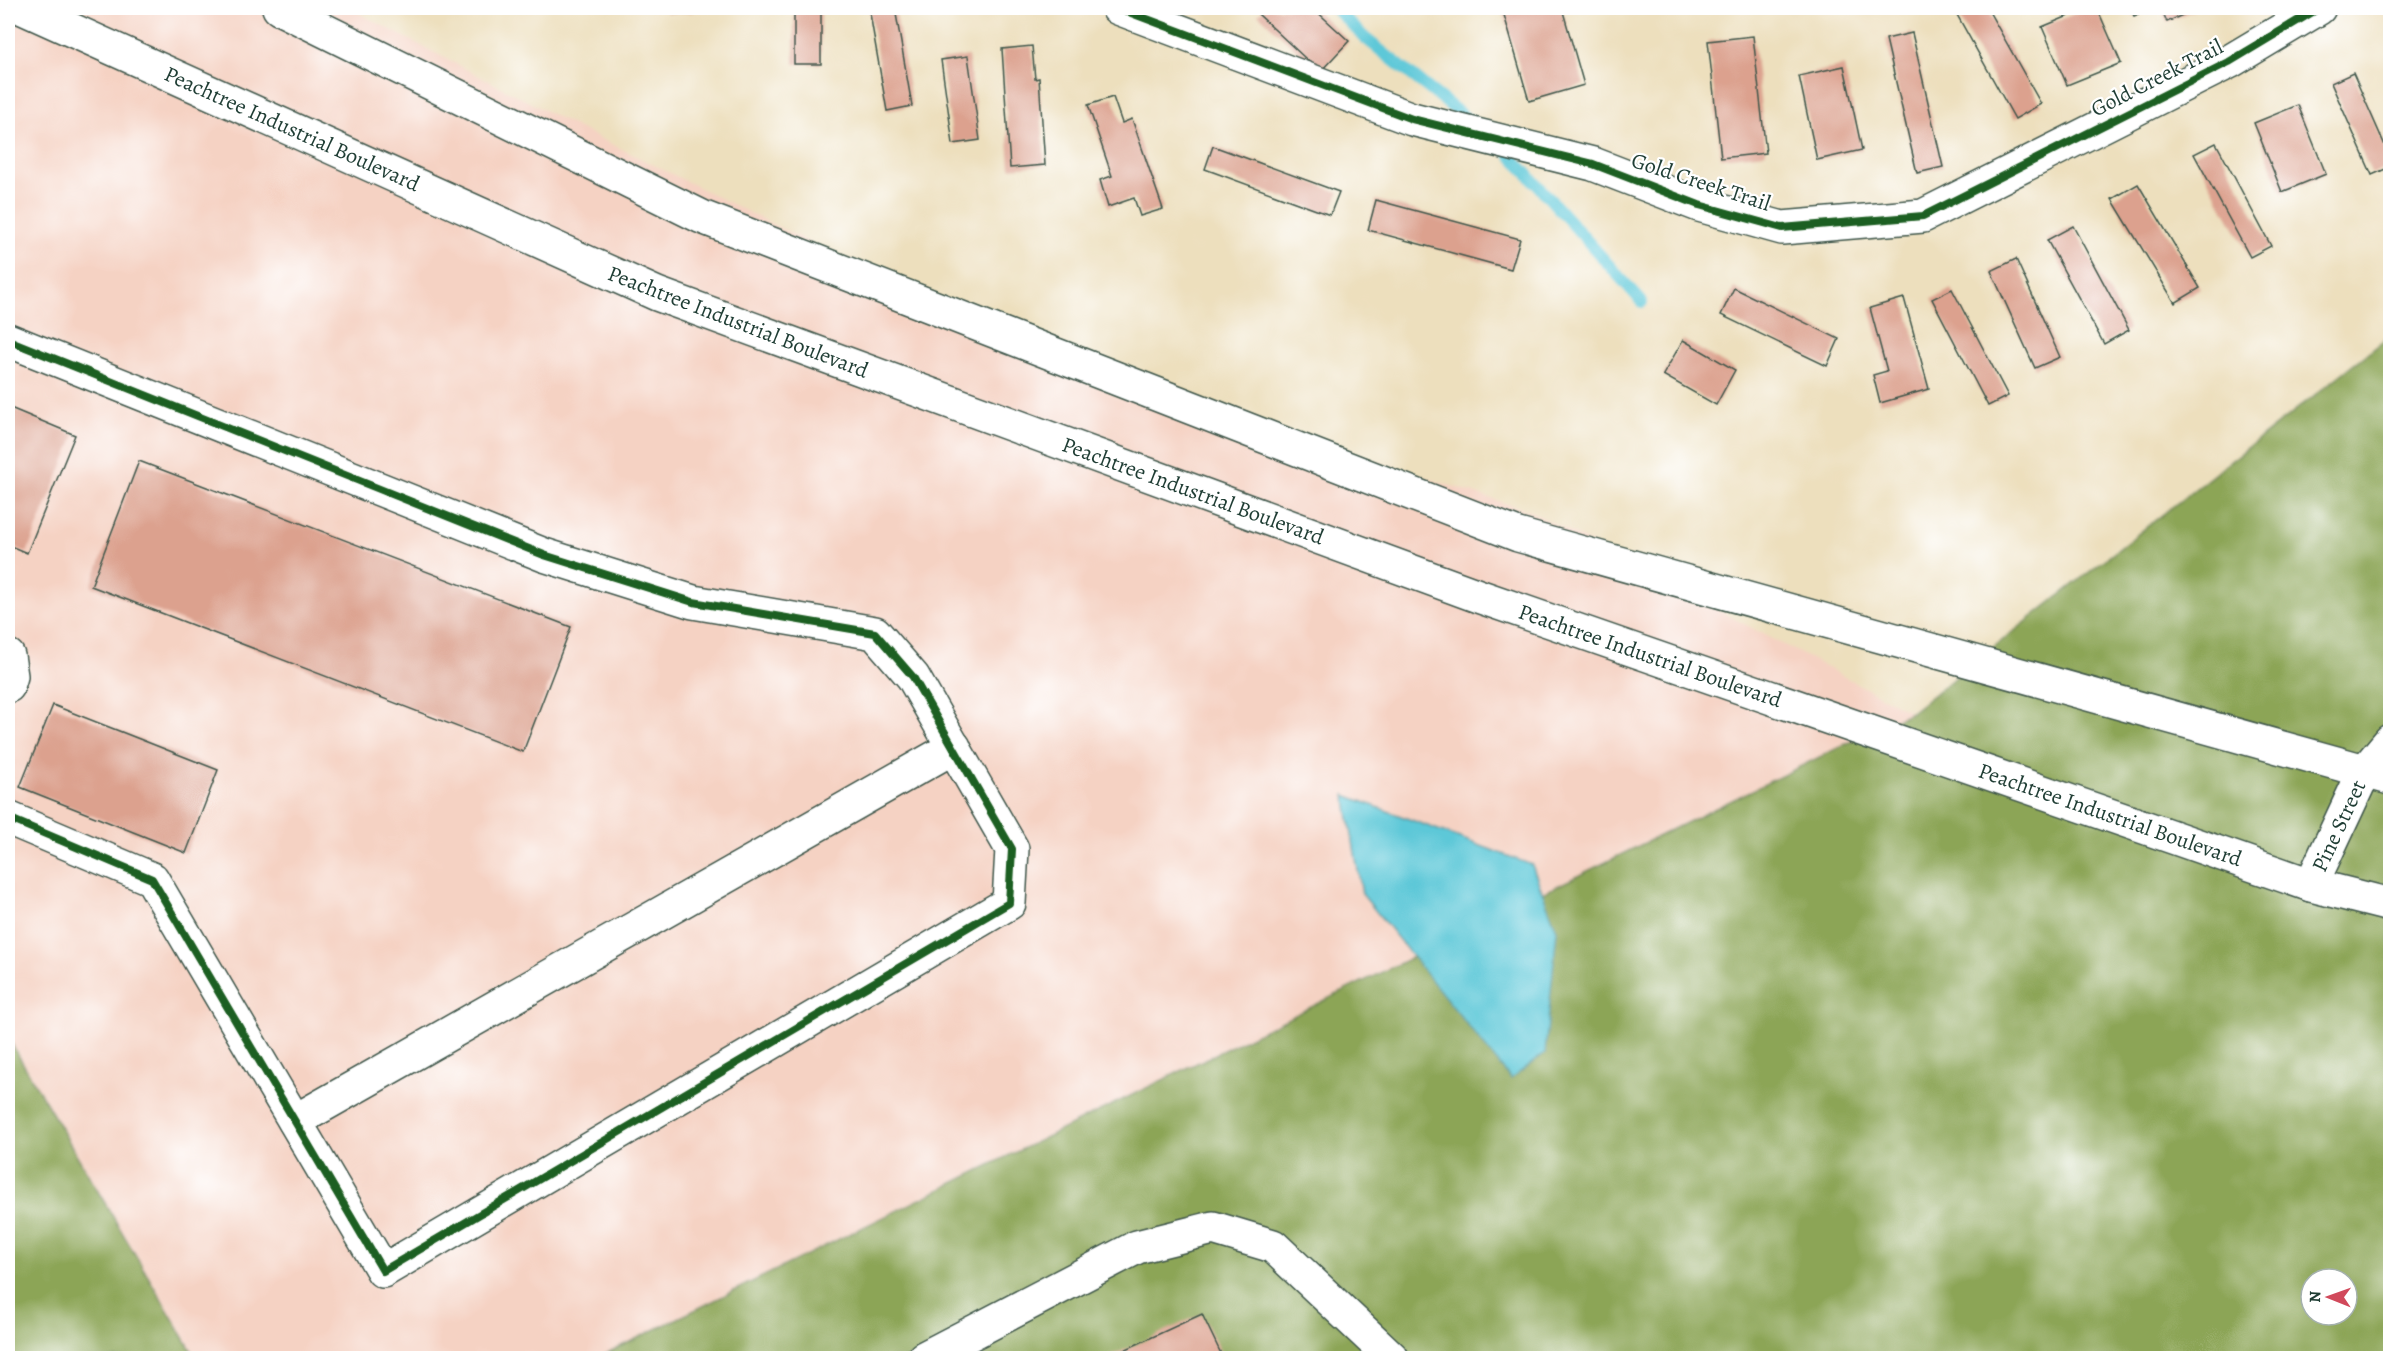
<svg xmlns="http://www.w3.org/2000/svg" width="2398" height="1366" font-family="Alegreya,serif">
<rect width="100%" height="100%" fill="#fff"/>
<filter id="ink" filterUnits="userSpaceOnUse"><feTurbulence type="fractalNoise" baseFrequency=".0167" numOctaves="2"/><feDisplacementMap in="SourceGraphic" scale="12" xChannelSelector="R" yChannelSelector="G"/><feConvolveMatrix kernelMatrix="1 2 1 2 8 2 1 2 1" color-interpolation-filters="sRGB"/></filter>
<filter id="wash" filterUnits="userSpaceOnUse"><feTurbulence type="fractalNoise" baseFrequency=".008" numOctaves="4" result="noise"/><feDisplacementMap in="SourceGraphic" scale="24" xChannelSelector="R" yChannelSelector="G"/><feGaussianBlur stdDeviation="1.35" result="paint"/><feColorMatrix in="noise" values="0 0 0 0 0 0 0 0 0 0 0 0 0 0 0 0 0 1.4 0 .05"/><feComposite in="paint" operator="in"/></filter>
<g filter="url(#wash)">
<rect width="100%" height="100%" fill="#eddfbd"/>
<polygon fill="#f5d2c3" points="8,8 349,8 573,125 1012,343 1532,512 1911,712 597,1358 196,1358 8,1038"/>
<g fill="#8ca556" stroke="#567145" stroke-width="1.5" fill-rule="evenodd">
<path d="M2390,336V1358H597L1911,712ZM2311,1279H2347V1315H2311Z"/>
<polygon points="8,1038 196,1358 8,1358"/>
</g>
<polygon fill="#5dc8d8" stroke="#3e8286" stroke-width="1.5" points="1345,795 1532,865 1557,930 1545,1053 1511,1079 1362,894"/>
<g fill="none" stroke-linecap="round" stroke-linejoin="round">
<g stroke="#5dc8d8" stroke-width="12">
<polyline points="1335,8 1365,38 1472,123"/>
<polyline points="1507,151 1642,302"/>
</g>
</g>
<g id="blocks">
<g fill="#dca18e">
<polygon points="667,8 693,8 693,12 667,13"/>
<rect x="794" y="8" width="27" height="56"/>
<polygon points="869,8 895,8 912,106 887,111"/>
<polygon points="1265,8 1313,8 1349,41 1320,72 1258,14"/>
<polygon points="1502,8 1562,8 1584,85 1529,101"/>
<polygon points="1962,8 1987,8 2041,104 2015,119 1955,11"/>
<polygon points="2088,8 2097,8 2121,63 2067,85 2042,27"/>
<polygon points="2130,8 2153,8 2134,16"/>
<polygon points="2161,8 2198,8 2167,22"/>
<polygon points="1912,33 1943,167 1917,173 1886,39"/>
<polygon points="1753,36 1766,153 1721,158 1708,41"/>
<polygon points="1032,46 1035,79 1039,78 1045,165 1010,168 1002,49"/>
<polygon points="968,56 980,140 953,144 941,60"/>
<polygon points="1844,66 1862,150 1817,160 1799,76"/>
<polygon points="2353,73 2390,157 2390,167 2372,175 2331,83"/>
<polygon points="1113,97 1122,123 1132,119 1163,209 1140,216 1134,198 1108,207 1100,180 1112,176 1088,105"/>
<polygon points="2298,105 2326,174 2282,192 2254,123"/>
<polygon points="2216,143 2271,246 2250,257 2194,154"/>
<polygon points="1213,146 1339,192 1330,215 1205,169"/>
<polygon points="2138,184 2200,288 2175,303 2112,199"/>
<polygon points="1376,200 1520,239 1511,269 1368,230"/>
<polygon points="2073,226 2129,330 2104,344 2047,240"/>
<polygon points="2016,259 2060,357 2035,368 1991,271"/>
<polygon points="1734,288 1839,339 1827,366 1721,315"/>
<polygon points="1952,289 2008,396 1988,406 1932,299"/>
<polygon points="1904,298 1929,389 1880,403 1873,375 1887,371 1870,308"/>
<polygon points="1683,340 1735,370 1716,405 1663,375"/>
<polygon points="8,407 75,435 27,553 8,545"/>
<polygon points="139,461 571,627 523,752 91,586"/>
<polygon points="53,705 218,770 186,853 20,787"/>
<polygon points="1202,1314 1223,1358 1107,1358"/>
</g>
</g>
</g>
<g filter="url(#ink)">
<use href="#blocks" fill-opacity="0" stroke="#3e5549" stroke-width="1.5"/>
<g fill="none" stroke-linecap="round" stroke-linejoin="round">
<g stroke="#3e5549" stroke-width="36">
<g id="minor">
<polyline points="1118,8 1412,119 1593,164 1699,205 1782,228 1923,216 2229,62 2319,8"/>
<polyline points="8,340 544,555 693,602 875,633 913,677 1012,849 1009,903 383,1271 152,879 8,818"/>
<polyline points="8,656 11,676 8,686"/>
<polyline points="2311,885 2364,772 2390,741"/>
<polyline points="295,1121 954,747"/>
<polyline points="924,1358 1137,1247 1213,1228 1273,1246 1392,1358"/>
</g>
</g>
<g stroke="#3e5549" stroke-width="36">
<g id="primary">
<polyline points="23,8 657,294 1481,597 2311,885 2390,905"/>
<polyline points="279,8 702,217 1518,535 2390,778"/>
</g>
</g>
<use href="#minor" stroke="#fff" stroke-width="33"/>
<use href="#primary" stroke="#fff" stroke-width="33"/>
<g stroke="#fff" stroke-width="11">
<g id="cycleway">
<polyline points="1118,8 1412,119 1593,164 1699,205 1782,228 1923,216 2229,62 2319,8"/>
<polyline points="8,340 544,555 693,602 875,633 913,677 1012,849 1009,903 383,1271 152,879 8,818"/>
</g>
</g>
<use href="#cycleway" stroke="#1b5e20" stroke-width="8"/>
</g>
</g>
<g text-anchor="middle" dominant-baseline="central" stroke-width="4.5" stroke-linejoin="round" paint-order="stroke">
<g font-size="22" fill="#1f3d34" stroke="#fff">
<text transform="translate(2157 78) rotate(-27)">Gold Creek Trail</text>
<text transform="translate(292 129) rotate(24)">Peachtree Industrial Boulevard</text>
<text transform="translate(1701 182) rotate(18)">Gold Creek Trail</text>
<text transform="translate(738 322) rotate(21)">Peachtree Industrial Boulevard</text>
<text transform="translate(1193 491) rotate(20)">Peachtree Industrial Boulevard</text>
<text transform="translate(1650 656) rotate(19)">Peachtree Industrial Boulevard</text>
<text transform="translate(2110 815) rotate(19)">Peachtree Industrial Boulevard</text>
<text transform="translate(2339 826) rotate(-65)">Pine Street</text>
</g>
</g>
<rect width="2398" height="1366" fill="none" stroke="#fff" stroke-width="30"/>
<g transform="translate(2329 1297) rotate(271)"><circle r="28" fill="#ffffff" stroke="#a5b1ae" stroke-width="1.5"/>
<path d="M0-4.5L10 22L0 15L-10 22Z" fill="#d1495b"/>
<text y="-9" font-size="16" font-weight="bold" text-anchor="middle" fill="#1f3d34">N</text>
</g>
</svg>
